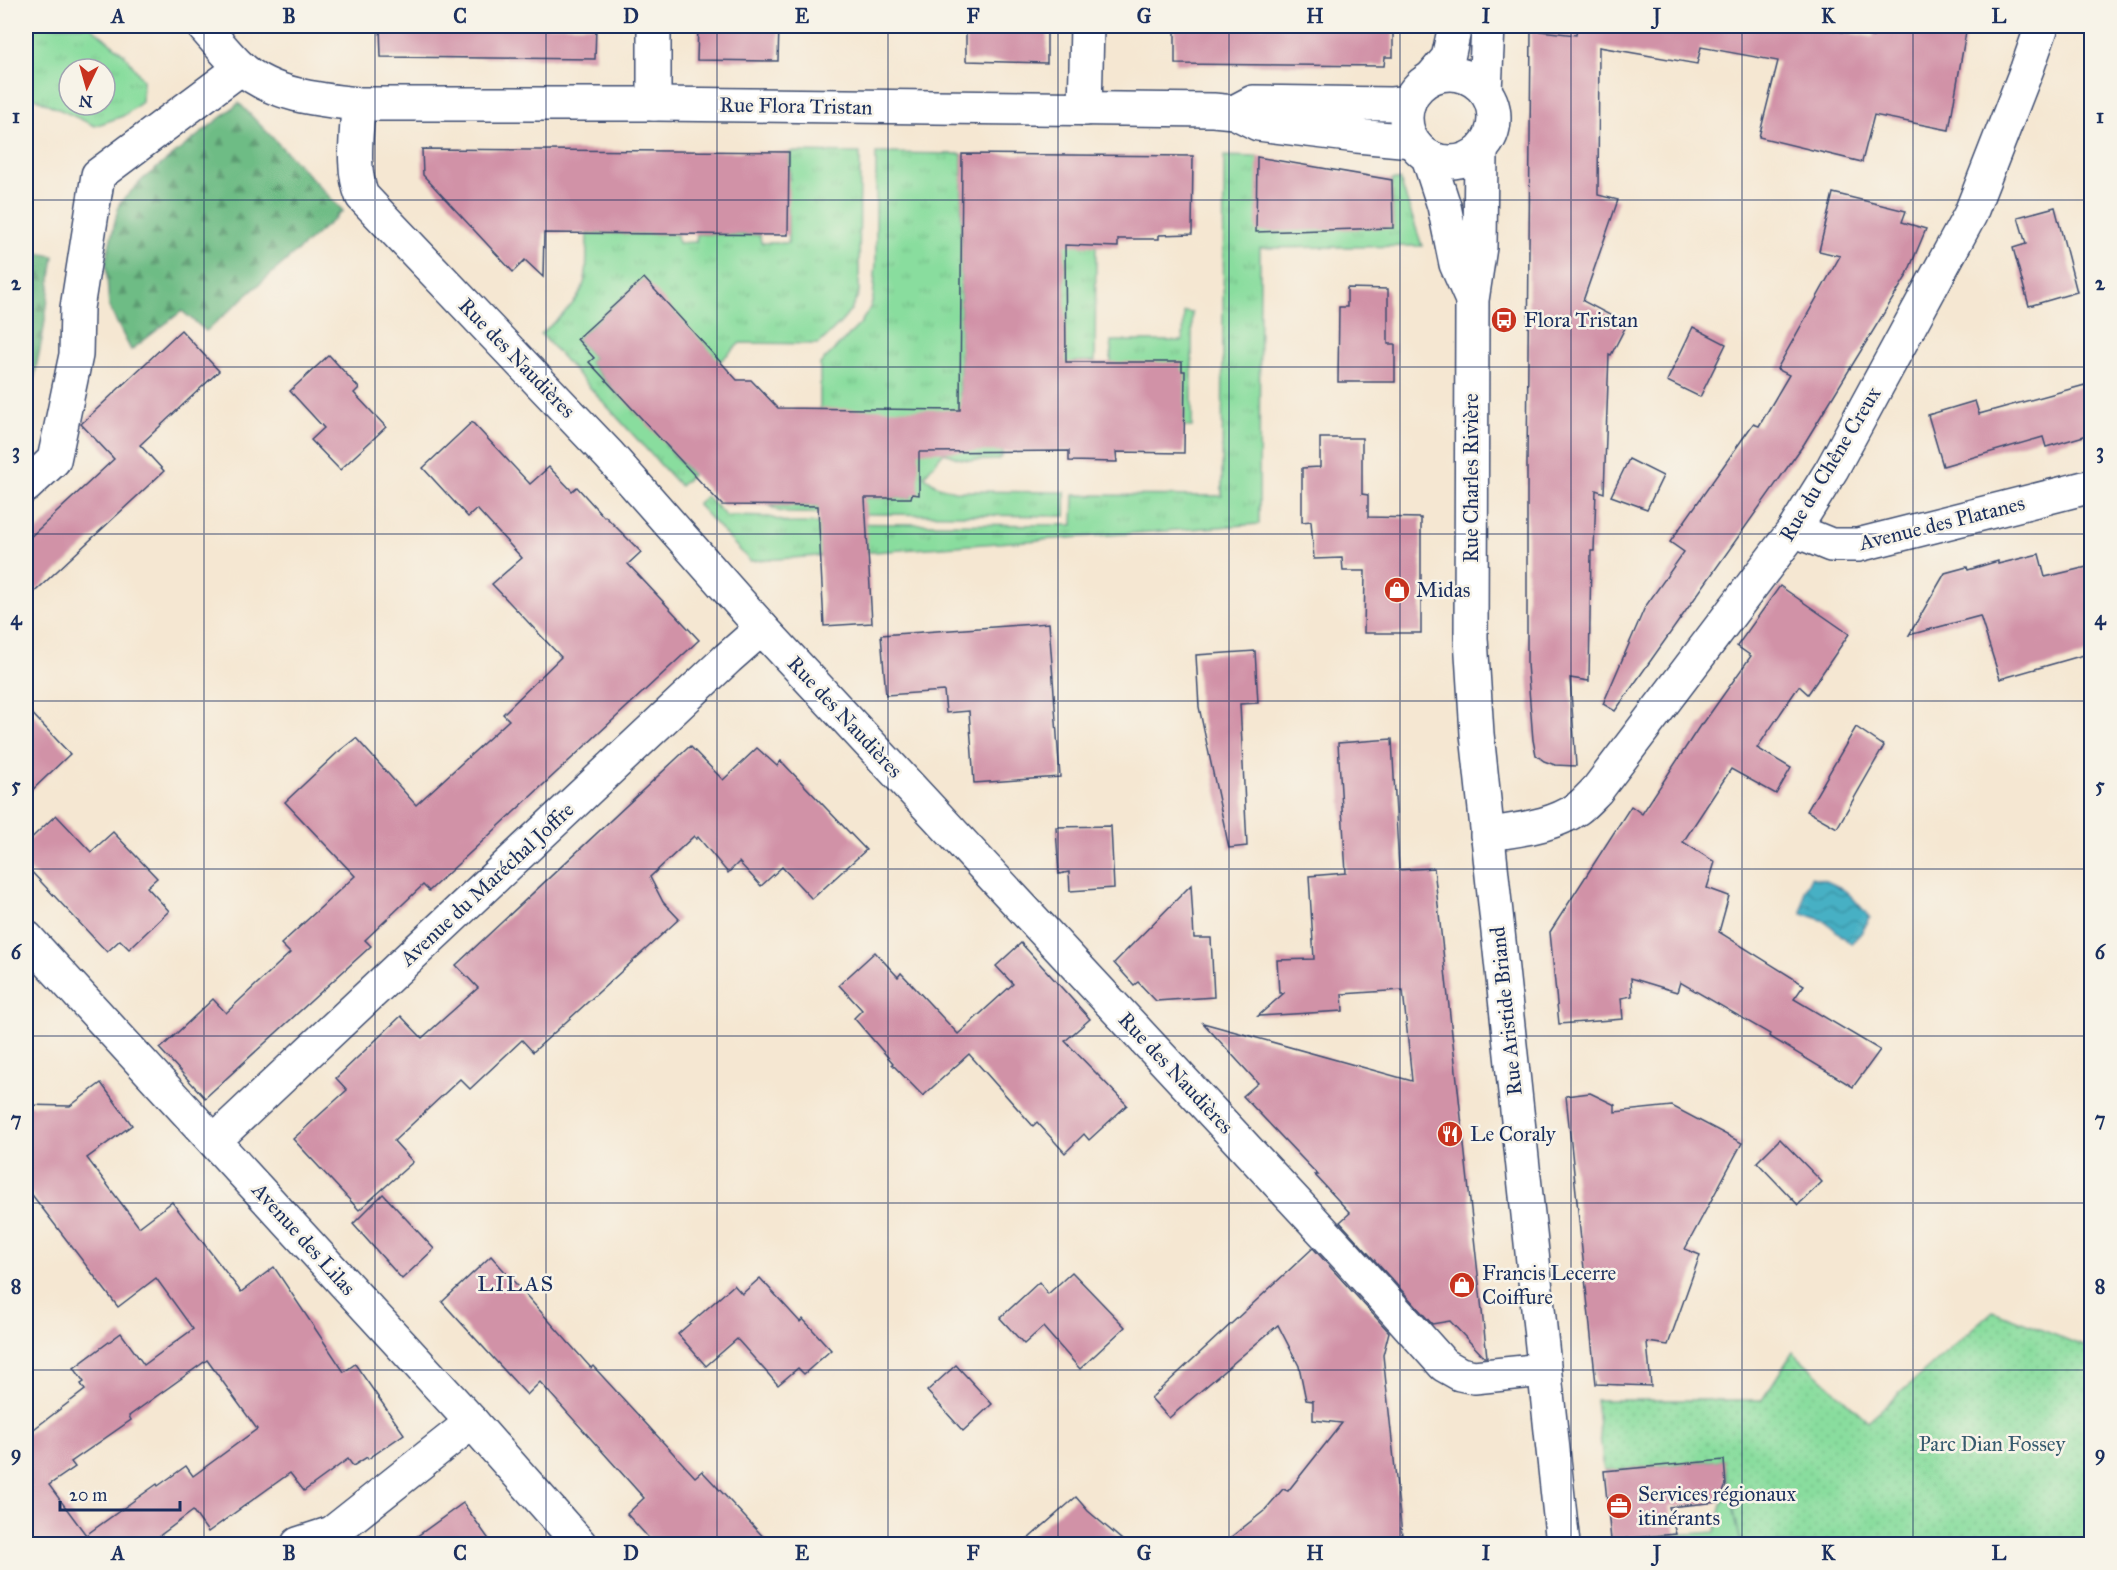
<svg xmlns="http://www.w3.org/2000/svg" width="2117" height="1570" font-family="'IM FELL Great Primer',serif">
<defs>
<pattern id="grass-tufts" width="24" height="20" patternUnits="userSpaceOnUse" patternTransform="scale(1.5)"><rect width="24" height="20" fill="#89dd9e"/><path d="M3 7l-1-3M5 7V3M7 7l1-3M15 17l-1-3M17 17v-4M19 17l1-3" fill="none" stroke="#76be8a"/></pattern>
<pattern id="forest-firs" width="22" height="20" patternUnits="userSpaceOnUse" patternTransform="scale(1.5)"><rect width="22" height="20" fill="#6ebc85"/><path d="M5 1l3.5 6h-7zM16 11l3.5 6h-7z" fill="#5a9970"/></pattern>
<pattern id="park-dots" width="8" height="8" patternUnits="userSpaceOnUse" patternTransform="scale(1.5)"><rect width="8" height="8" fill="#89dd9e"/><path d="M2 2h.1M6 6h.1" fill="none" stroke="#76be8a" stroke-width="1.8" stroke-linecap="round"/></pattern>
<pattern id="water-waves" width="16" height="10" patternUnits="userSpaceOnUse" patternTransform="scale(1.5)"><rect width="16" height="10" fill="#46b0c4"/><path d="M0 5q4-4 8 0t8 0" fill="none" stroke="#3a90a2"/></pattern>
</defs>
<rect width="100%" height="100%" fill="#f7f3e8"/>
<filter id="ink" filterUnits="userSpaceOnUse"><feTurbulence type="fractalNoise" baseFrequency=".0167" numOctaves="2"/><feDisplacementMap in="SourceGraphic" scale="12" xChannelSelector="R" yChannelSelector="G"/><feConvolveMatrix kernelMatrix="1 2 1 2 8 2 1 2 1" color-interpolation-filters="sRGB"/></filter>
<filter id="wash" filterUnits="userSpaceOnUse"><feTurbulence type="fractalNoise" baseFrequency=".008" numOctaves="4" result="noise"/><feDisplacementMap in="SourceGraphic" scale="24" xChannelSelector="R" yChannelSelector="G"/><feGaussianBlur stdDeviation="1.35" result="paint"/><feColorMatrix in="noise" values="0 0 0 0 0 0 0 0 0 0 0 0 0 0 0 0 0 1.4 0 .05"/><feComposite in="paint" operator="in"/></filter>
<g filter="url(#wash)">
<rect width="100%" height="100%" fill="#f5e7d2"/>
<g fill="url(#grass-tufts)" stroke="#52867e" stroke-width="1.5" fill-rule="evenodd">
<path d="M26,26H90L124,54L143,80L142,102L123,116L95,126L26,94ZM69,69H105V105H69Z"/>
<path d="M790,152L860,153L859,292C853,314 834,329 819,344L740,343L715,366L638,284L577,339L594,358L589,362L619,396L625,391L670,440L665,445L692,475L680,486L541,334C555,321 574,307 582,289C589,272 586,250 587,233L677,234L678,243L696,242L697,234L760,235L761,243H788V209L780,179H790Z"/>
<path d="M876,153L962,154L960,395L1002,451V456L998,460C978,461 961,462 944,452L924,476L936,485L954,491L1065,492V516L788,513L778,511L770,506H828V498H911L912,494L820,416V364L860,324L870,308L873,299L876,263Z"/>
<polygon points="1224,156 1257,157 1393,227 1392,180 1400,180 1422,246 1260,248 1259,524 750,561 697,504 706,496 726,516 769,517 788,523 1073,525 1074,495 1222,496"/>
<polygon points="1045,238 1096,238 1095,361 1073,362 1073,370 1054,370"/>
<polygon points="1184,312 1192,313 1192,427 1184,427 1111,362 1111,341 1183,341"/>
</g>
<g fill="url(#forest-firs)" stroke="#447672" stroke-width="1.5">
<polygon points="239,103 343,211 206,331 182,311 131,350 109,307 106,260 119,204 143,179"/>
<polygon points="26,251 54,256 43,334 31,393 26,404"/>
</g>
<polygon fill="url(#park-dots)" stroke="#52867e" stroke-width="1.5" points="1993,1311 2091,1349 2091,1544 1741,1544 1723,1460 1604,1471 1596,1400 1762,1400 1793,1352 1868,1421"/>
<polygon fill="#89dd9e" stroke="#52867e" stroke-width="1.5" points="1728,1482 1741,1544 1612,1544 1611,1540 1715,1532"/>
<path fill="url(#water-waves)" stroke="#307091" stroke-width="1.5" d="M1811,877C1843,884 1850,893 1870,918L1861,933L1851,944L1825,921L1802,913L1804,891Z"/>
<g id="blocks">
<g fill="#d192a7" fill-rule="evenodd">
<polygon points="380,26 596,26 595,59 381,57"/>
<polygon points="698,26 779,26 778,61 697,60"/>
<polygon points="966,26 1047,26 1047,63 966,61"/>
<polygon points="1175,26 1393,26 1393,57 1385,57 1384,66 1175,64"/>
<polygon points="1577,26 1808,26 1873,37 1875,26 1967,26 1949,130 1874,115 1862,162 1759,137 1778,61 1701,47 1697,64 1599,47 1598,195 1618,200 1583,301 1627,324 1611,355 1609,354 1604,493 1596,490 1594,551 1591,551 1589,681 1570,678 1576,766 1555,765 1544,761 1536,755 1533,740 1527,664 1527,463 1531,30 1576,35"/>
<polygon points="422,149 789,152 788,235 544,233 543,277 525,260 513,272 423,175"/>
<polygon points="962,154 1193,156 1192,234 1159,235 1159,239 1118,239 1118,247 1065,245 1066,362 1182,362 1182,371 1185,371 1184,453 1116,452 1117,462 1069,461 1069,451 919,452 919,495 912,494 911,498 865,498 872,623 824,626 818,506 722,505 589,362 594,358 577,339 644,278 737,380 751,380 778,408 960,410"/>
<polygon points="1257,157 1392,180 1393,228 1256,232"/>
<polygon points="1833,193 1906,211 1902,222 1926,229 1906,277 1804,444 1615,711 1603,704 1645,607 1684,552 1670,542 1753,424 1759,426 1789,375 1777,369 1840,256 1819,251"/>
<polygon points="2055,207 2077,292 2029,306 2013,248 2026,244 2018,217"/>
<polygon points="1347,288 1388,289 1388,344 1395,344 1395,382 1338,382 1339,307 1347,307"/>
<polygon points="1693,327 1726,344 1700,397 1667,381"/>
<polygon points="181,330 219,371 140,445 164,471 26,600 26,541 114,459 81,424"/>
<polygon points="329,355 359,388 354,393 386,427 340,470 311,440 324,428 290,391"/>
<polygon points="2085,385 2091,412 2091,434 2046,447 2043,437 1943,466 1928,415 1975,401 1979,414"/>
<polygon points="472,422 530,484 549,467 572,491 577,487 604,517 605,516 641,552 628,564 699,640 429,891 423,885 365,940 371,946 205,1098 160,1049 213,999 226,1013 290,953 281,944 355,876 285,802 337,753 356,738 416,805 509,720 503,714 561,657 492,584 522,558 477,509 468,517 423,468"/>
<polygon points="1320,438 1362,438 1362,494 1368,495 1368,517 1421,518 1421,633 1364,633 1365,571 1343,571 1342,558 1314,559 1311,521 1302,522 1302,468 1320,467"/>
<polygon points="1629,459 1663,476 1647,509 1611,496"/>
<polygon points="2039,554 2045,577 2091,566 2091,653 2000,679 1980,616 1909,635 1945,573 1967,567 1968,570 1998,561 1998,564"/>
<polygon points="1780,586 1849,634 1808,694 1799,686 1757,748 1791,768 1776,794 1731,769 1683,842 1715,862 1707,888 1729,896 1719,932 1804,985 1794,999 1880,1050 1853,1087 1769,1036 1770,1034 1680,982 1677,992 1631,978 1632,996 1621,998 1623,1019 1559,1024 1550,932 1631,806 1642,814 1701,724 1702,725 1751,656 1737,646"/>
<polygon points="1049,623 1060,777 974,783 969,711 946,713 944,691 886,695 881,635"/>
<polygon points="1255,651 1258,703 1240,704 1247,846 1229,848 1199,707 1196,655"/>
<polygon points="26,707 70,754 26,796"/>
<polygon points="1856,727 1884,746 1837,828 1807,811"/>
<polygon points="1392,739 1399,870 1434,868 1487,1357 1484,1357 1450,1321 1432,1324 1340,1222 1350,1213 1315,1175 1318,1175 1243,1096 1258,1083 1203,1023 1412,1081 1403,990 1342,994 1343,1011 1258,1016 1284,993 1279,993 1277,960 1314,959 1309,876 1346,873 1338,743"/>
<polygon points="690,746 723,780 757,748 777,766 781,761 866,850 812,899 782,867 761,886 739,862 728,873 698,837 696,839 694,836 650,877 663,902 679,919 533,1052 522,1040 470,1089 460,1079 394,1141 413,1162 359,1210 293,1139 347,1090 336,1078 401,1016 422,1038 478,988 456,965"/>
<polygon points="56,815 91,852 113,832 157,878 147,887 169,911 129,949 120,940 107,952 26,866 26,843"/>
<polygon points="1111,826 1114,888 1070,891 1069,872 1059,874 1056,827"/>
<polygon points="1191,885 1194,938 1211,938 1214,997 1156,1001 1138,982 1134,985 1114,963"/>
<polygon points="1021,943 1090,1019 1065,1041 1127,1105 1089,1140 1084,1134 1065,1153 1037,1122 1033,1126 969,1054 923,1096 892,1064 893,1063 854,1018 862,1010 839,985 875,952 898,977 901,973 958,1034 1013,984 996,966"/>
<path d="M101,1083L132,1125L87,1158L139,1227L172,1202L241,1292L274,1267L344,1372L355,1364L404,1434L368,1459L367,1457L353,1466L348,1459L304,1491L290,1473L208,1532L193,1511L147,1545H26V1435L85,1390L81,1384L84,1382L74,1368L121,1333L144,1365L193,1329L156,1278L118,1307L26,1187V1105L70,1106ZM207,1360L257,1429L193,1476L186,1466L158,1486L157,1484L86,1535L49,1485L75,1467L71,1462L131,1420L129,1416Z"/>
<polygon points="1590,1093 1615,1105 1615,1112 1672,1106 1742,1143 1685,1249 1700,1255 1668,1345 1647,1342 1651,1386 1596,1384 1566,1096"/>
<polygon points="1780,1139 1822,1182 1798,1205 1757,1162"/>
<polygon points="383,1194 434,1249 402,1279 353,1224"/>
<polygon points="1313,1248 1389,1332 1383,1355 1403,1545 1221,1545 1264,1511 1283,1489 1288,1491 1342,1423 1313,1420 1313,1401 1306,1400 1299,1366 1278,1325 1169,1418 1151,1398"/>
<polygon points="491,1256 591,1368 593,1366 695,1477 702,1471 771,1545 655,1545 627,1514 644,1498 540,1382 527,1395 442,1302"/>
<polygon points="1072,1272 1125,1327 1080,1369 1043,1327 1024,1344 1000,1318 1039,1282 1048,1294"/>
<polygon points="760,1278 800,1322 803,1319 831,1350 804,1374 798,1368 778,1385 737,1339 706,1366 678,1334 734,1285 742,1294"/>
<polygon points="956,1365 992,1404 963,1431 927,1391"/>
<polygon points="1724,1460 1726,1485 1719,1502 1669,1507 1676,1534 1611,1540 1604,1471"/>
<polygon points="1076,1497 1088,1511 1128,1545 1021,1545"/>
<polygon points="463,1503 493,1545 405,1545"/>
</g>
</g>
</g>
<g filter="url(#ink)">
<use href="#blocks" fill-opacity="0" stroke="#3c4b6f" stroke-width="1.5"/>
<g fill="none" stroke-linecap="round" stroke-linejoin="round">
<g stroke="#3c4b6f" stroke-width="36">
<g id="minor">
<path d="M203,26C215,39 227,55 240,67C271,95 319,100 358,104H654L1213,110L1234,112L1258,124L1357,136L1412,141"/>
<polyline points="654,26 654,104"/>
<path d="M358,104C357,134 351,168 362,196L609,455L762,628L1346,1256L1444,1365L1460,1374L1474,1377L1544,1370"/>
<polyline points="1085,109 1087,26"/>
<polyline points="1234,112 1253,102 1392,104 1409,102"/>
<polyline points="26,486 54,460 76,355 77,308 98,175 241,68"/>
<polyline points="1794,530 1831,545 1858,545 2092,486"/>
<path d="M1487,835C1517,829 1551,827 1577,809C1584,804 1591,796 1597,790L1794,530L1832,469L1970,215L2027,69L2042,26"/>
<polyline points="26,937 472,1422 580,1544"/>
<polyline points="214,1141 728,658 762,628"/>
<polyline points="298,1544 332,1533 472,1422"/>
</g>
</g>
<g stroke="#3c4b6f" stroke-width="36">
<g id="major">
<circle cx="1450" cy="118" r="44"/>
<polyline points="1431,78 1448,58 1455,26"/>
<polyline points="1485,91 1488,26"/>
<polyline points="1481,151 1480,247 1472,300 1471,638 1477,734 1563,1544"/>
<polyline points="1428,157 1444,206 1456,264 1471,298"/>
</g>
</g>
<use href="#minor" stroke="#fff" stroke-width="33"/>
<use href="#major" stroke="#fff" stroke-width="33"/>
</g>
</g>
<path fill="none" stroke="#1b2f5e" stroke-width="1.5" stroke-opacity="0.55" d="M204,26V1544M375,26V1544M546,26V1544M717,26V1544M888,26V1544M1058,26V1544M1229,26V1544M1400,26V1544M1571,26V1544M1742,26V1544M1913,26V1544M26,200H2092M26,367H2092M26,534H2092M26,701H2092M26,869H2092M26,1036H2092M26,1203H2092M26,1370H2092"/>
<defs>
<g id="bus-disc" transform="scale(1.35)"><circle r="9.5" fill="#c8321e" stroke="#f7f3e8"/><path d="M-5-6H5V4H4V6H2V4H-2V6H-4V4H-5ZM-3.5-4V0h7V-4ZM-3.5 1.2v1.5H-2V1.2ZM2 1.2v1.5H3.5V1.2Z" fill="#fff"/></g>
<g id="shop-disc" transform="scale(1.35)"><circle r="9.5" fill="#c8321e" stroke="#f7f3e8"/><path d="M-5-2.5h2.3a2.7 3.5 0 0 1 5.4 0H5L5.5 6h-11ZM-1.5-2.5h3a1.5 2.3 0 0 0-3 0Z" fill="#fff"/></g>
<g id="restaurant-disc" transform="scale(1.35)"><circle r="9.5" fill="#c8321e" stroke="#f7f3e8"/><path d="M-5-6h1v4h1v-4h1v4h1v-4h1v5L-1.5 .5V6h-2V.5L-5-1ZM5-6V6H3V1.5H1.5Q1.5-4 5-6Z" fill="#fff"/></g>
<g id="office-disc" transform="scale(1.35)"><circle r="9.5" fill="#c8321e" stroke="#f7f3e8"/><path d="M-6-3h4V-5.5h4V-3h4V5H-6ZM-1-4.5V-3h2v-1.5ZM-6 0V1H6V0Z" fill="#fff"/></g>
</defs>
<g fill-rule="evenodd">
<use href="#bus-disc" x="1504" y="320"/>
<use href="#shop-disc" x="1397" y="590"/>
<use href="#restaurant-disc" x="1450" y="1134"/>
<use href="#shop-disc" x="1462" y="1285"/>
<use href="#office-disc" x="1619" y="1506"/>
</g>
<g text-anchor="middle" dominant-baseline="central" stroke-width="5" stroke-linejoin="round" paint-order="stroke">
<g font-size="21" fill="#1b2f5e" stroke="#f7f3e8">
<text transform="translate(796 106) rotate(1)">Rue Flora Tristan</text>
<text transform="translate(517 358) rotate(46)">Rue des Naudières</text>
<text transform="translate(1830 464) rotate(-59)">Rue du Chêne Creux</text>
<text transform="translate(1471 478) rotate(-90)">Rue Charles Rivière</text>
<text transform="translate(1942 523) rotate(-14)">Avenue des Platanes</text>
<text transform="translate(845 717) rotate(47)">Rue des Naudières</text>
<text transform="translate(487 884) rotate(-43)">Avenue du Maréchal Joffre</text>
<text transform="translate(1506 1011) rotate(-96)">Rue Aristide Briand</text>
<text transform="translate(1176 1073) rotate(47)">Rue des Naudières</text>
<text transform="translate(304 1239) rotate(48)">Avenue des Lilas</text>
</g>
<g font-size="21" fill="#1b2f5e" stroke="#f7f3e8" text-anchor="start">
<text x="1524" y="320">Flora Tristan</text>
<text x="1416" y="590">Midas</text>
<text x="1470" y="1134">Le Coraly</text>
<text x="1482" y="1273">Francis Lecerre<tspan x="1482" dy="24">Coiffure</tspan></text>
<text x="1638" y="1494">Services régionaux<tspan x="1638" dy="24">itinérants</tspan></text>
</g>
<g font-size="21" fill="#365a6e" stroke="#f7f3e8">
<text x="1992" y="1444">Parc Dian Fossey</text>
</g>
<g font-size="22" letter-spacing="1.5" fill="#1b2f5e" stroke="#f7f3e8">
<text x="516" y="1283">LILAS</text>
</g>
</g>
<rect width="2117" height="1570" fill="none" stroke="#f7f3e8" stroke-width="66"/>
<g transform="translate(87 87) rotate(185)"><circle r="28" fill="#f7f3e8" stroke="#9fa5b1" stroke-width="1.5"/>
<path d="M0-4.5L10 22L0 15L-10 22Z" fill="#c8321e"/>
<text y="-9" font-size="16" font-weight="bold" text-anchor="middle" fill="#1b2f5e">N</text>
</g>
<path d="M60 1501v9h120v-9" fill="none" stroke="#1b2f5e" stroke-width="3"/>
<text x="69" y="1501" font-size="18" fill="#1b2f5e" stroke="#f7f3e8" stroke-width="4.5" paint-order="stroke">20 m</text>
<rect x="33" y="33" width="2051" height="1504" fill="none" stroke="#1b2f5e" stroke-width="2"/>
<g font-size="20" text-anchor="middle" font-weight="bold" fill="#1b2f5e">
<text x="118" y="23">A</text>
<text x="289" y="23">B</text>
<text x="460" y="23">C</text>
<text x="631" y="23">D</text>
<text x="802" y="23">E</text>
<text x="973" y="23">F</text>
<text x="1144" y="23">G</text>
<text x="1315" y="23">H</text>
<text x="1486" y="23">I</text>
<text x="1657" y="23">J</text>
<text x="1828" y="23">K</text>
<text x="1999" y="23">L</text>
<text x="16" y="123">1</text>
<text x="2100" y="123">1</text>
<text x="16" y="290">2</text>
<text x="2100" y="290">2</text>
<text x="16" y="458">3</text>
<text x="2100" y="458">3</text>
<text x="16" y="625">4</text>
<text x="2100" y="625">4</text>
<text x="16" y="792">5</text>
<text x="2100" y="792">5</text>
<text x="16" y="959">6</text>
<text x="2100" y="959">6</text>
<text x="16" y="1126">7</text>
<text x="2100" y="1126">7</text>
<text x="16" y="1293">8</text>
<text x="2100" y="1293">8</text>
<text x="16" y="1460">9</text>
<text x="2100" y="1460">9</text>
<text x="118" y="1560">A</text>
<text x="289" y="1560">B</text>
<text x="460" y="1560">C</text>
<text x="631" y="1560">D</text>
<text x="802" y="1560">E</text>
<text x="973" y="1560">F</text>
<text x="1144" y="1560">G</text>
<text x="1315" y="1560">H</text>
<text x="1486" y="1560">I</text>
<text x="1657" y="1560">J</text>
<text x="1828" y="1560">K</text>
<text x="1999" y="1560">L</text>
</g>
</svg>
